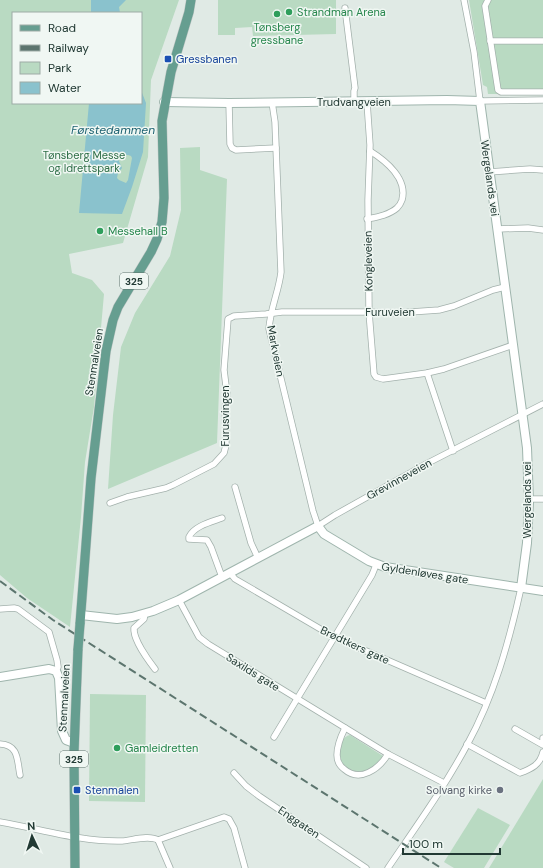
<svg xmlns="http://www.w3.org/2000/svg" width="543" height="868" font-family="'DM Sans',sans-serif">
<rect width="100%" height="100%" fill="#e0eae5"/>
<g fill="#b9dac2" fill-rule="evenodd">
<path d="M0,0H179L151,80L148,157L123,243L69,254L72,273L92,280L104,294L94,407L85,462L81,517L70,627L27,598L0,575ZM13,13H141V103H13Z"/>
<polygon points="218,0 336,0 336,34 253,36 252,27 235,28 235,35 218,35"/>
<polygon points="469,0 543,0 543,94 488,94 487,87 483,85"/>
<polygon points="200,147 200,170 227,179 217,443 108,489 113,415 121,347 135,313 170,256 181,210 180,148"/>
<polygon points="90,694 146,695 145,802 89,801"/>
<path d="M350,735L383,756V759L363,774C359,773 352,772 348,770C336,764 336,738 350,735Z"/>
<polygon points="543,779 543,868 489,868"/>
<polygon points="478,808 510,825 484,868 454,868 444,862"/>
</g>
<g fill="#8ac2cd" fill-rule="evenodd">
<polygon points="91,0 126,0 119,7 120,13 91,13"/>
<path d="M141,90L146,103L143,152L132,187L122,214L79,213L89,103H141ZM128,155L131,156L132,158L128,180L126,183L119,180L117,178L118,173L122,168L118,159L119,156Z"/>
</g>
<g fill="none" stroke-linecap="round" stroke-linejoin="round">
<g stroke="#a3b1ac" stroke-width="7">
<g id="minor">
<polyline points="464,0 474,52 480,101 543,100"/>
<polyline points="488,0 485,6 498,90 501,92 543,92"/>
<polyline points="345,8 355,88 354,91 354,102"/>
<polyline points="490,41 543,41"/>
<path d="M272,102L275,122L281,272C279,291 270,309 269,329L313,511L318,526L335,515L426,464L543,404"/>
<polyline points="367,102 370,145 368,200 369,312 374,374 376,377 383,379 427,373 444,369 513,345"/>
<polyline points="229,103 230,144 232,148 236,150 276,148"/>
<polyline points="489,172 530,169 543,170"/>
<path d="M367,219C377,217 389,215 397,208C399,206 401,203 402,200C408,179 386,161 370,151"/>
<polyline points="497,229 528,228 543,230"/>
<polyline points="427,373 453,451"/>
<polyline points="235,487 251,543 258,558"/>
<polyline points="529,499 543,499"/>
<polyline points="110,503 127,497 166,488 173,485 214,464 224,453 226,445 225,408 227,394 224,370 228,319 234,316 266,314 282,312 369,312 396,313 439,310 454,306 493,290 505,287"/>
<path d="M222,518C211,522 194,526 189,537V539L207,540L211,547L222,577"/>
<polyline points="230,573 235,579 334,637 486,703"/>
<polyline points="179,600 199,637 208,644 388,754 444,783"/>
<polyline points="0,609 14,608 18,609 49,632 57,660 58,667 56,671"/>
<path d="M145,613L144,619L134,628C133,639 148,660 155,669"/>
<path d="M345,728C341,736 337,746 337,755C337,761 340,766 344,769C360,783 379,769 388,754"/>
<polyline points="515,729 543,745 543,738"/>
<polyline points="274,737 372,575 376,565"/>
<path d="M0,744C19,745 17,760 20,775"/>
<path d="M467,744L520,773C531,769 540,765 543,752"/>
<polyline points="234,773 246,786 259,796 366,868"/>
<path d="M0,822C41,829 80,842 122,841C133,840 149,835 158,840L224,817L229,819L234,828L245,868"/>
<polyline points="158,840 170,868"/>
<path d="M388,868C415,828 444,788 467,745C494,696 509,642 521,588"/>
</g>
</g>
<g stroke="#9fb5ad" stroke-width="10">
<g id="secondary">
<polyline points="164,102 229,103 447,100 480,101 527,448 529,502 527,543 521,588"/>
<polyline points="81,615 117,619 132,617 153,611 179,600 318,526 324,534 369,561 385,567 543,591"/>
<polyline points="0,677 49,669 56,671 59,678 62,731 66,740 74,743"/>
</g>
</g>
<g stroke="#bcc4c2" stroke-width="10">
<g id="primary">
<polyline points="80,624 91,478 106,351 113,320 118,307 151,252 157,239 162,222 164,198 162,121 171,72 189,12 191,0"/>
<polyline points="75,868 74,752 78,649"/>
</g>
</g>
<use href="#minor" stroke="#fff" stroke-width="5.5"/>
<use href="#secondary" stroke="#fff" stroke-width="8"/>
<use href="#primary" stroke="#669e90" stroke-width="9"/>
<polyline stroke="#5c756e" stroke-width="2" stroke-dasharray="8 4" stroke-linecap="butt" points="0,581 53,620 441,868"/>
<g stroke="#bcc4c2" stroke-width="10" stroke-linecap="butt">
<polyline id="primary-bridge" points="78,649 80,624"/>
</g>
<use href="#primary-bridge" stroke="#669e90" stroke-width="9"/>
</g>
<g fill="#2e9e5b" stroke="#f0f7f3" stroke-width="1.5">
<circle cx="289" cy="12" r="4"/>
<circle cx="277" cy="14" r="4"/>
<circle cx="100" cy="231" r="4"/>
<circle cx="117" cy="748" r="4"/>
</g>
<g fill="#1a4fb4" stroke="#f0f7f3" stroke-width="1.5">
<rect x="164" y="55" width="8" height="8" rx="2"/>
<rect x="73" y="786" width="8" height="8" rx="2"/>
</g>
<circle fill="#6b7280" stroke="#f0f7f3" stroke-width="1.5" cx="500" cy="790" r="4"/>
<g text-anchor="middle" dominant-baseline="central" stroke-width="3" stroke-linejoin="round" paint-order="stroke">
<g fill="#f0f7f3" stroke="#5f726d" stroke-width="1">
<rect x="120" y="273" width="28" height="16" rx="3"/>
<rect x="60" y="751" width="28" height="16" rx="3"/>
</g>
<g font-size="10" font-weight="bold" fill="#213933">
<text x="134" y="281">325</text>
<text x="74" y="759">325</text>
</g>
<g font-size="11" fill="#27864d" stroke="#f0f7f3" text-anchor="start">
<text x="297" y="12">Strandman Arena</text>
<text x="277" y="27" text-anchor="middle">Tønsberg<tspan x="277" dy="13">gressbane</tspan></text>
<text x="108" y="231">Messehall B</text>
<text x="125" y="748">Gamleidretten</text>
</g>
<g font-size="11" fill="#164399" stroke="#f0f7f3" text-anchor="start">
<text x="176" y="59">Gressbanen</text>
<text x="85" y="790">Stenmalen</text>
</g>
<g font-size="11" fill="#213933" stroke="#f0f7f3">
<text x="354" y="102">Trudvangveien</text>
<text transform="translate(490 178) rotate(82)">Wergelands vei</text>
<text transform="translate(368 261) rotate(-91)">Kongleveien</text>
<text x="390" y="312">Furuveien</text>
<text transform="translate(276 351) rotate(79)">Markveien</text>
<text transform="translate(94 362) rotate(-81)">Stenmalveien</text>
<text transform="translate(225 416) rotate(-90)">Furusvingen</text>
<text transform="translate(399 479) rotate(-29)">Grevinneveien</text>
<text transform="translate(527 500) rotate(-90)">Wergelands vei</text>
<text transform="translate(425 573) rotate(9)">Gyldenløves gate</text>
<text transform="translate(355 645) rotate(25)">Brødtkers gate</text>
<text transform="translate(253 672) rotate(32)">Saxilds gate</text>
<text transform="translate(64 698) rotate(-87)">Stenmalveien</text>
<text transform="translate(299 822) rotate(34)">Enggaten</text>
</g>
<g font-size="11" fill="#2e6e47" stroke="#f0f7f3">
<text x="84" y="155">Tønsberg Messe<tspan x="84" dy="13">og Idrettspark</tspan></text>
</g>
<g font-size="11" fill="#5b616d" stroke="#f0f7f3" text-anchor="end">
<text x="492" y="790">Solvang kirke</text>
</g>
<g font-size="12" font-style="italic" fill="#1f6372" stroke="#f0f7f3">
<text x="113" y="130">Førstedammen</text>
</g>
</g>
<rect x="12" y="12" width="130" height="92" fill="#f0f7f3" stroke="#9daba6"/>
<rect x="20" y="25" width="20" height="6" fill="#669e90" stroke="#9daba6"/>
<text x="48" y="32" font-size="12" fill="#213933">Road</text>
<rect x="20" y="45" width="20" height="6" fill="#5c756e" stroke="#9daba6"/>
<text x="48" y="52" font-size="12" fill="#213933">Railway</text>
<rect x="20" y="62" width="20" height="12" fill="#b9dac2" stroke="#9daba6"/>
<text x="48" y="72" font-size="12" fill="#213933">Park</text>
<rect x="20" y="82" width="20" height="12" fill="#8ac2cd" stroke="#9daba6"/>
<text x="48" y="92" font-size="12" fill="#213933">Water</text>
<g transform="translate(32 836) rotate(356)" stroke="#f0f7f3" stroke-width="3" paint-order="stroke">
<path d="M0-3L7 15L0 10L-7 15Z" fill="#213933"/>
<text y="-6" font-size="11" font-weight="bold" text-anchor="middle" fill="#213933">N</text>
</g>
<path d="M403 848v6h97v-6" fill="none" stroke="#213933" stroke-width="2"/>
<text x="409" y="848" font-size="12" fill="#213933" stroke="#f0f7f3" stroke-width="3" paint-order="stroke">100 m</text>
</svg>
